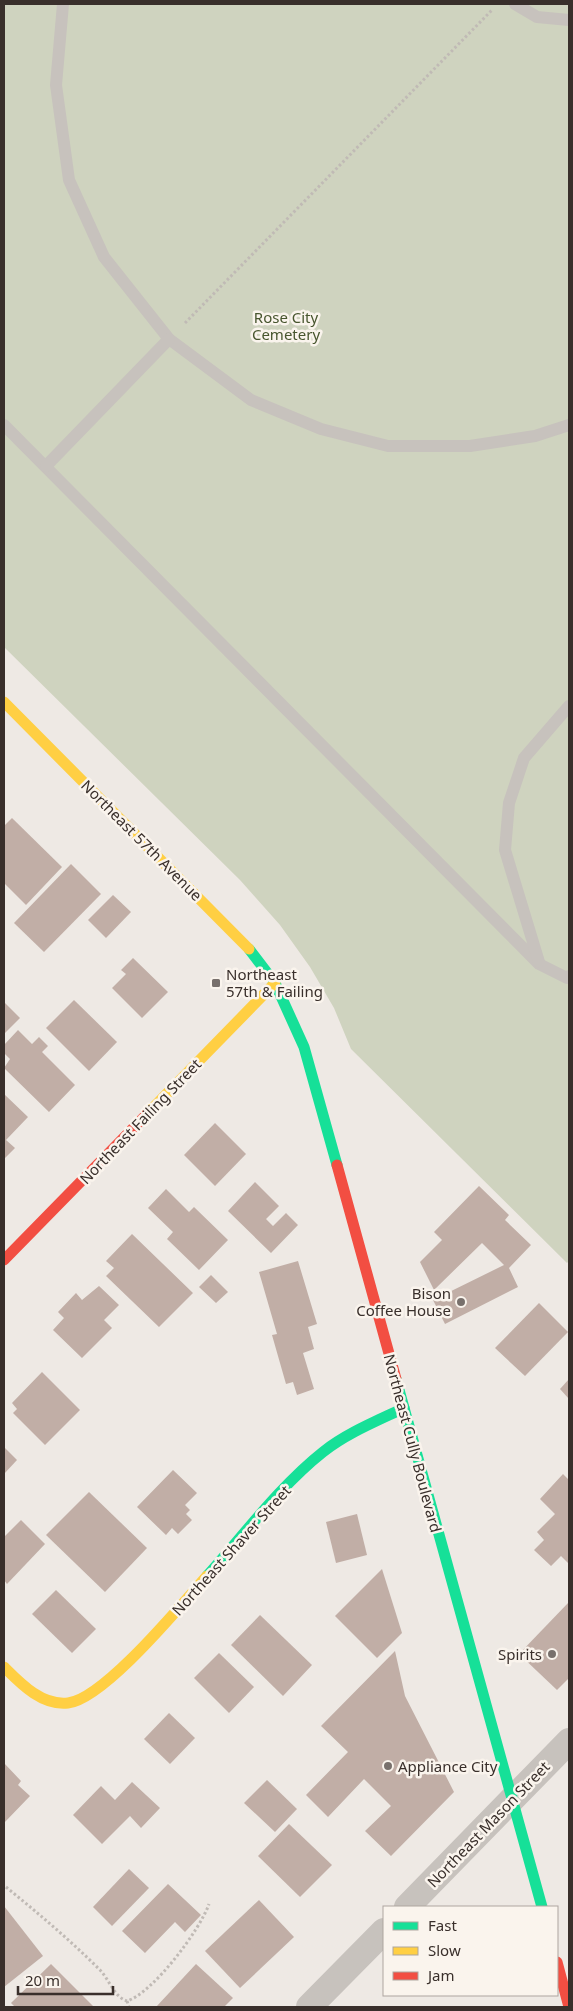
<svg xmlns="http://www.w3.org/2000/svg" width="573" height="2011" font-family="'Noto Sans',sans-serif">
<rect width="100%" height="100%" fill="#eee9e4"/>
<polygon fill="#cfd3bf" points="4,4 569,4 569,1261 567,1263 351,1049 334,1008 310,967 280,925 240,880 4,647"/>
<g fill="#c1aea6">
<polygon points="12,818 62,867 26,905 4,883 4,826"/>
<polygon points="71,864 101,894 44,952 14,923"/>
<polygon points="113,895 131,912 106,938 88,920"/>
<polygon points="133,958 168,992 142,1018 112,988 126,974 121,970"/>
<polygon points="74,1000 117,1042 89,1071 46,1028"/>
<polygon points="4,1002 20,1018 5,1033 4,1031"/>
<polygon points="18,1030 32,1044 39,1037 48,1046 42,1052 75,1085 49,1112 4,1068 10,1059 4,1053 4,1045"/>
<polygon points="4,1094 28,1117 6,1140 15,1148 4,1159"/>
<polygon points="215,1123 246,1154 215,1186 184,1155"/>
<polygon points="255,1182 279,1206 266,1219 273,1226 286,1213 298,1225 271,1253 228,1211"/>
<polygon points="479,1186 509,1215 505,1220 531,1245 509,1268 518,1287 445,1324 433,1300 504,1265 482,1243 434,1290 420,1262 442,1240 434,1232"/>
<polygon points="166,1189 189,1212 194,1207 228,1240 199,1270 167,1239 173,1232 148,1208"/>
<polygon points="132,1234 193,1293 159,1327 106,1276 114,1268 106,1261"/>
<polygon points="298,1261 317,1324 308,1327 314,1349 303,1353 314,1389 297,1395 293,1382 286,1384 272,1335 277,1334 259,1272"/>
<polygon points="211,1275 228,1292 216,1303 199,1287"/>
<polygon points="99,1286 119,1305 104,1320 112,1328 82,1358 53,1330 64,1318 58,1312 76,1293 82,1300"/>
<polygon points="539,1303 568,1332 525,1376 495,1348"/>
<polygon points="42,1372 80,1410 45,1445 13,1413 17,1409 12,1403"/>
<polygon points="569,1379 569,1399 560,1389"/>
<polygon points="4,1447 17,1460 4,1474"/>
<polygon points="173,1470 197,1493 185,1505 190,1510 186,1514 192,1520 178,1534 172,1528 166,1535 137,1507"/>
<polygon points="563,1474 569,1480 569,1564 561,1556 551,1566 534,1550 544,1540 537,1532 555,1514 540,1499"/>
<polygon points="89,1492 147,1548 105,1592 46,1535"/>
<polygon points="357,1514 367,1555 336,1563 326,1522"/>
<polygon points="21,1520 45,1544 7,1584 4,1580 4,1537"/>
<polygon points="382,1569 402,1633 377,1658 335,1616"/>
<polygon points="56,1590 96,1629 72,1653 32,1614"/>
<polygon points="569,1602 569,1678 557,1690 519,1654"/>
<polygon points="260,1615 312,1665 283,1696 231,1645"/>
<polygon points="395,1651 405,1696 454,1792 391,1856 365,1831 391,1806 364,1779 328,1817 306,1795 348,1752 321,1726"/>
<polygon points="219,1653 254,1687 229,1713 194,1678"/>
<polygon points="169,1713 195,1738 170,1764 144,1739"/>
<polygon points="4,1763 21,1781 18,1785 30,1796 4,1823"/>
<polygon points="267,1780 297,1809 275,1832 244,1803"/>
<polygon points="132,1782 160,1808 141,1828 130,1816 102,1844 73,1815 101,1786 115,1800"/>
<polygon points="289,1824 332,1865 300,1897 258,1856"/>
<polygon points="129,1869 149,1888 112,1926 93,1907"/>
<polygon points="168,1884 201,1915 185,1932 175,1922 145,1953 122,1931"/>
<polygon points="259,1900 294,1937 240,1988 205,1951"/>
<polygon points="4,1906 43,1956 4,1987"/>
<polygon points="51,1964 94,2007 15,2007 11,2003"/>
<polygon points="196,1964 233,1998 224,2007 156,2007"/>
</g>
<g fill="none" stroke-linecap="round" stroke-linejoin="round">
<g stroke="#c0bab5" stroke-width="3" stroke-dasharray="2.5 2.5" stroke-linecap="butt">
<polyline points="185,323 492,10"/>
<path d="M6,1887C39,1914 70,1940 100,1970C109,1979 114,1997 127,2001C153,1993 200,1930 209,1904"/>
<polyline points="127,2001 129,2007"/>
</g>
<g stroke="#c7c2bd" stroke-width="12">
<polyline points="63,4 56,85 69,180 104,257 169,339 251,400 321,429 388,446 470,446 535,436 569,425"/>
<polyline points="515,4 537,17 569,20"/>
<polyline points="4,425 539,964 567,978 569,976"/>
<polyline points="46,466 169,339"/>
<polyline points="539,962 505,850 509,803 524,758 569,706"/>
</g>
<g stroke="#c7c2bd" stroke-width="26">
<polyline points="407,1907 569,1741"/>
<polyline points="309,2007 384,1931"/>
</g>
<g stroke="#16e098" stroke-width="11">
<polyline points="249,949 275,983 304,1047 337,1165"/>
<polyline points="396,1379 542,1907"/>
<path d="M207,1576C243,1536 281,1485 323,1452C347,1433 377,1421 404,1408"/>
</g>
<g stroke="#ffcf43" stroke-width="11">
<polyline points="4,702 249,949"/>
<polyline points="147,1114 275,983"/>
<path d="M4,1667C21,1684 42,1706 68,1703C104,1699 181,1605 207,1576"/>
</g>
<g stroke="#f24e42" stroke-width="11">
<polyline points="337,1165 396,1379"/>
<polyline points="4,1260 147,1114"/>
<polyline points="557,1962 569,2007"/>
</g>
</g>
<g fill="#78706c" stroke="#faf4ed" stroke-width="2">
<rect x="211" y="978" width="10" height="10" rx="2.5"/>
<circle cx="461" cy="1302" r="5"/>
<circle cx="552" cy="1654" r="5"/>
<circle cx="388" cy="1766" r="5"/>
</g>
<g text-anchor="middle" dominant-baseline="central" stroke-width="5" stroke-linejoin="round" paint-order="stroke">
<g font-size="15" fill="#48562f" stroke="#faf4ed">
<text x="286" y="317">Rose City<tspan x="286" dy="17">Cemetery</tspan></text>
</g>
<g font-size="15" fill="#392f2b" stroke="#faf4ed">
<text transform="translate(142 840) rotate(45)">Northeast 57th Avenue</text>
<text transform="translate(140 1121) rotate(-46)">Northeast Failing Street</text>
<text transform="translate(413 1443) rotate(75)">Northeast Cully Boulevard</text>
<text transform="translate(231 1550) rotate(-48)">Northeast Shaver Street</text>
<text transform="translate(488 1824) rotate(-46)">Northeast Mason Street</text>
</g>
<g font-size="15" fill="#392f2b" stroke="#faf4ed" text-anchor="start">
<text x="226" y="974">Northeast<tspan x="226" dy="17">57th &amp; Failing</tspan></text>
<text x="451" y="1293" text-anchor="end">Bison<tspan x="451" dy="17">Coffee House</tspan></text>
<text x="542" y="1654" text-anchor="end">Spirits</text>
<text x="398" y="1766">Appliance City</text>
</g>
</g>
<rect width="573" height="2011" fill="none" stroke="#392f2b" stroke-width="10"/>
<rect x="383" y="1906" width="175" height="90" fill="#faf4ed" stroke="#ada59f"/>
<rect x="393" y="1922" width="25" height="8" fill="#16e098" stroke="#ada59f"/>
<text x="428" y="1931" font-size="15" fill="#392f2b">Fast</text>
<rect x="393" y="1947" width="25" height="8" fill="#ffcf43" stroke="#ada59f"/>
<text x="428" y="1956" font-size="15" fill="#392f2b">Slow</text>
<rect x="393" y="1972" width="25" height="8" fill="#f24e42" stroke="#ada59f"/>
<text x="428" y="1981" font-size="15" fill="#392f2b">Jam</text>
<path d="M18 1986v8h95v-8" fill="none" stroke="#392f2b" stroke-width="2.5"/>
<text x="25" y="1986" font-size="15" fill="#392f2b" stroke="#faf4ed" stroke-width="4" paint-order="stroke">20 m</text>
</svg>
